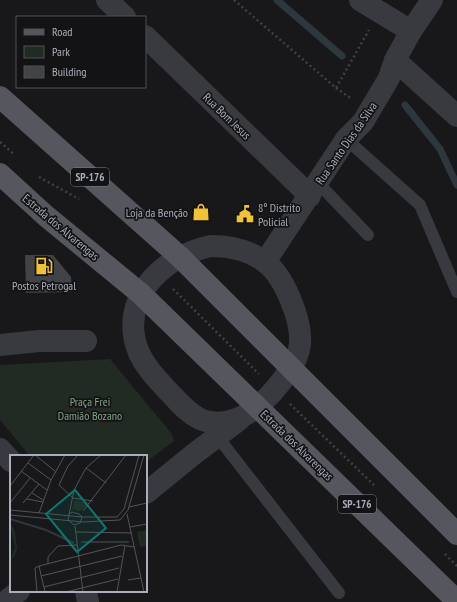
<svg xmlns="http://www.w3.org/2000/svg" width="457" height="602" font-family="'PT Sans Narrow',sans-serif">
<rect width="100%" height="100%" fill="#18181a"/>
<polygon fill="#222a24" points="110,359 172,434 174,441 146,462 146,456 30,456 0,420 0,365"/>
<g fill="none" stroke-linecap="round" stroke-linejoin="round">
<g stroke="#2e363e" stroke-width="7">
<polyline points="277,0 342,56"/>
<polyline points="405,105 440,149 457,185"/>
</g>
</g>
<polygon fill="#424347" points="25,255 53,255 71,277 72,292 26,293"/>
<g fill="none" stroke-linecap="round" stroke-linejoin="round">
<g stroke="#3f4146" stroke-width="2.5" stroke-dasharray="2 3" stroke-linecap="butt">
<polyline points="234,0 336,88 369,30"/>
<polyline points="336,88 352,99"/>
<polyline points="0,142 15,155"/>
<polyline points="39,177 79,199"/>
<polyline points="173,289 259,374"/>
<polyline points="290,404 374,485"/>
<polyline points="445,554 457,566"/>
</g>
<g stroke="#393a3f" stroke-width="12">
<polyline points="346,139 420,205 457,292"/>
<polyline points="318,183 368,235"/>
<polyline points="217,436 339,593"/>
</g>
<g stroke="#393a3f" stroke-width="22">
<polyline points="107,0 125,17"/>
<polyline points="360,0 411,31"/>
<polyline points="145,36 310,196"/>
<polyline points="395,60 457,116"/>
<path d="M211,246C232,246 249,250 265,262C284,276 302,320 300,344C299,353 295,362 290,369C272,397 237,435 200,419C187,413 178,401 168,391C157,379 146,368 139,353C117,300 162,256 211,246Z"/>
<polyline points="265,262 346,139 363,122 389,78 395,60 411,31 432,0"/>
<polyline points="0,345 39,341 86,341"/>
<polyline points="0,449 11,461"/>
<polyline points="146,493 194,454 239,420"/>
<polyline points="86,591 88,602"/>
<polyline points="5,602 19,591"/>
</g>
<g stroke="#55565e" stroke-width="22">
<polyline points="0,97 180,257 457,534"/>
<polyline points="0,174 46,216 141,294 457,601"/>
</g>
</g>
<defs>
<g id="shop-bare" transform="scale(1.38)"><path d="M-5-2.5h2.3a2.7 3.5 0 0 1 5.4 0H5L5.5 6h-11ZM-1.5-2.5h3a1.5 2.3 0 0 0-3 0Z" fill="#f1c139" stroke="#131315" stroke-width="2.5" paint-order="stroke"/></g>
<g id="civic-bare" transform="scale(1.38)"><path d="M-.6-6.5H3V-4.5H.6V-3L4-1V1h2V6H-6V1h2V-1L-.6-3ZM-1.2 2.5V6h2.4V2.5Z" fill="#f1c139" stroke="#131315" stroke-width="2.5" paint-order="stroke"/></g>
<g id="fuel-bare" transform="scale(1.38)"><path d="M-5.5-6h7V0h2V4h1.3V-2.5L3-4.5l.8-.8L6-3V5H2.5V1h-1V6h-7ZM-4.2-4.7v3.2H.2V-4.7Z" fill="#f1c139" stroke="#131315" stroke-width="2.5" paint-order="stroke"/></g>
</defs>
<g fill-rule="evenodd">
<use href="#shop-bare" x="201" y="212"/>
<use href="#civic-bare" x="245" y="214"/>
<use href="#fuel-bare" x="44" y="266"/>
</g>
<g text-anchor="middle" dominant-baseline="central" stroke-width="3.5" stroke-linejoin="round" paint-order="stroke">
<g fill="#131315" stroke="#7d8088" stroke-width="1">
<rect x="71" y="168" width="38" height="18" rx="3"/>
<rect x="338" y="495" width="38" height="18" rx="3"/>
</g>
<g font-size="11" font-weight="bold" fill="#aaaeba">
<text x="90" y="177">SP-176</text>
<text x="357" y="504">SP-176</text>
</g>
<g font-size="12" fill="#aaaeba" stroke="#131315">
<text transform="translate(227 116) rotate(44)">Rua Bom Jesus</text>
<text transform="translate(346 143) rotate(-55)">Rua Santo Dias da Silva</text>
<text transform="translate(61 227) rotate(40)">Estrada dos Alvarengas</text>
<text transform="translate(297 445) rotate(44)">Estrada dos Alvarengas</text>
</g>
<g font-size="12" fill="#aaaeba" stroke="#131315" text-anchor="start">
<text x="258" y="207">8º Distrito<tspan x="258" dy="14">Policial</tspan></text>
<text x="188" y="212" text-anchor="end">Loja da Benção</text>
<text x="44" y="285" text-anchor="middle">Postos Petrogal</text>
</g>
<g font-size="12" fill="#82a586" stroke="#131315">
<text x="90" y="401">Praça Frei<tspan x="90" dy="14">Damião Bozano</tspan></text>
</g>
</g>
<g transform="translate(10 455)">
<rect width="137" height="137" fill="#18181a"/>
<path d="M65,45L79,48L70,56L62,54ZM0,68L5,76L7,93L5,100L0,105L5,93ZM137,75V91L130,92L127,77Z" fill="#222a24"/>
<path fill="none" stroke="#2e363e" stroke-width="2" d="M0,64L36,75L64,88M71,87H119"/>
<path fill="none" stroke="#52545a" stroke-width="1" d="M25,0L45,16M68,0L58,11L49,30L63,43L83,46M18,8L41,25M76,13L96,28M11,16L37,35M0,31L24,0M22,38L33,45M17,44L33,47M0,48L20,23M13,48L29,29M119,52L137,48M0,55L72,62H107L114,54L129,0M73,56L116,0M29,58L41,25L55,0M59,59L62,57L69,59L72,62L70,68L64,70L58,65L64,35L76,13L91,0M117,59L134,137M0,60L73,67L110,65L118,55L134,0M65,71L73,137M120,72L137,69M66,77L122,78M38,109V102L48,91L67,90M31,121L112,101M118,125L131,123M34,132L109,113M27,137L25,113L29,111M35,137L29,111L111,90L124,92M56,137L108,124M107,137L115,90"/>
<path fill="#0f766e" fill-opacity="0.15" stroke="#0f766e" stroke-width="2" d="M65,35L96,73L67,97L36,59Z"/>
<rect width="137" height="137" fill="none" stroke="#aaaeba" stroke-width="2"/>
</g>
<rect x="16" y="16" width="130" height="72" fill="#131315" stroke="#4f5157"/>
<rect x="24" y="29" width="20" height="6" fill="#55565e" stroke="#4f5157"/>
<text x="52" y="36" font-size="12" fill="#aaaeba">Road</text>
<rect x="24" y="46" width="20" height="12" fill="#222a24" stroke="#4f5157"/>
<text x="52" y="56" font-size="12" fill="#aaaeba">Park</text>
<rect x="24" y="66" width="20" height="12" fill="#424347" stroke="#4f5157"/>
<text x="52" y="76" font-size="12" fill="#aaaeba">Building</text>
</svg>
